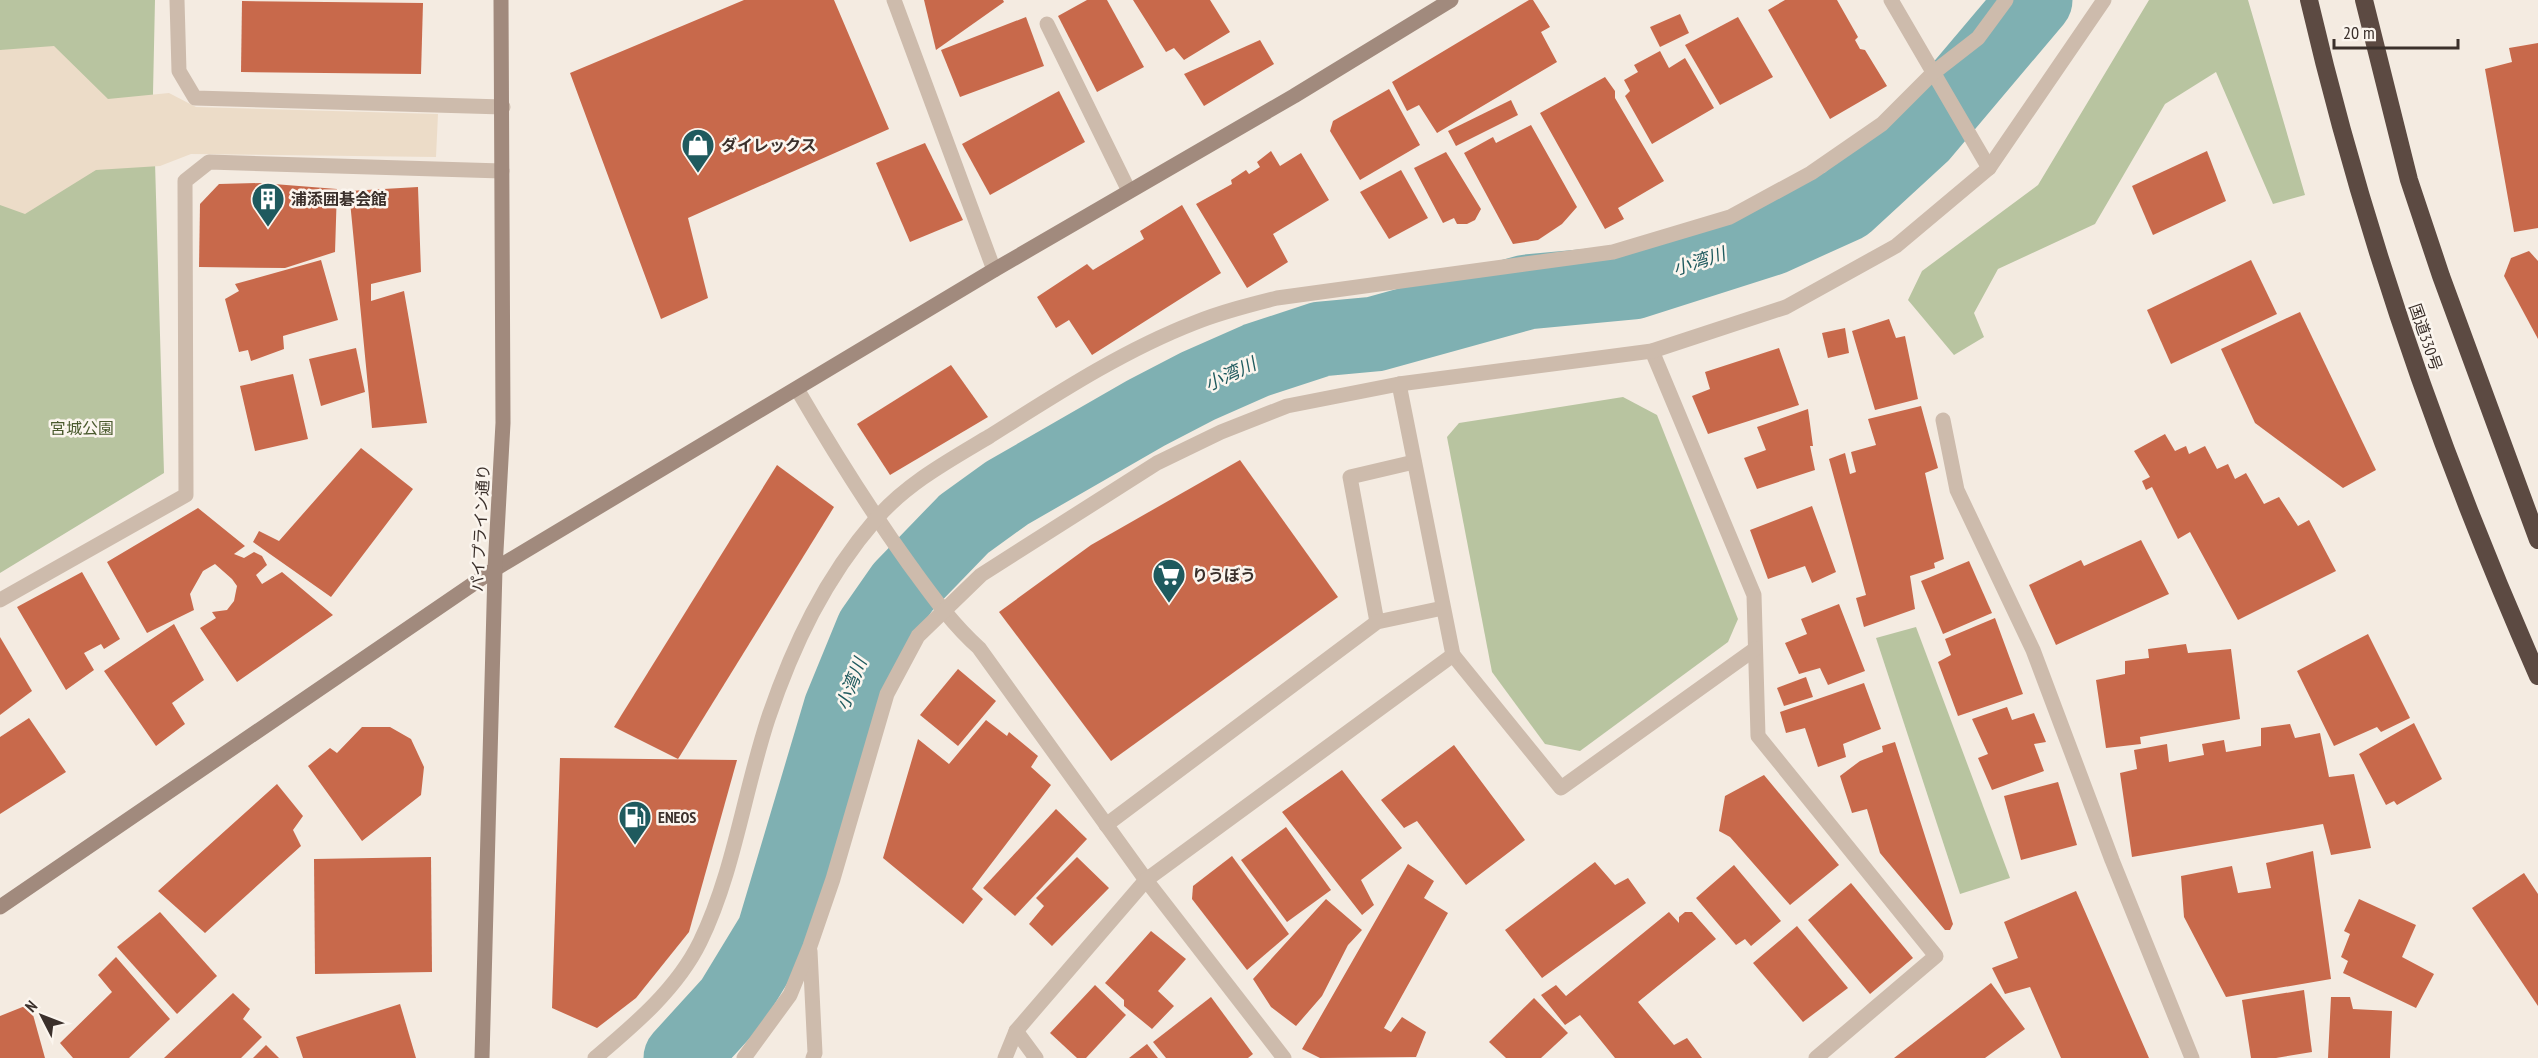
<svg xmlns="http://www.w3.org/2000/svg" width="2538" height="1058" font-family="'PT Sans Narrow','Noto Sans JP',sans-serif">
<rect width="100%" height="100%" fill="#f4ebe1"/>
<g fill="#b8c4a0">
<polygon points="0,0 155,0 153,93 164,473 0,573"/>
<polygon points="2149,0 2248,0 2305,195 2273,204 2216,72 2165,104 2095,224 1998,269 1974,313 1984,337 1954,355 1908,300 1922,271 2038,185"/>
<polygon points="1623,397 1657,415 1738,619 1728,642 1580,751 1545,744 1492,672 1447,437 1459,423"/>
<polygon points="1916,627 2010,878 1960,894 1876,638"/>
</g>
<polygon fill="#ecdcc8" points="54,46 108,99 169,93 196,107 438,114 436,157 191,154 160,166 96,170 25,214 0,205 0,50"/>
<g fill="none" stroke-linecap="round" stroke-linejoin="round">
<polyline stroke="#7fb0b2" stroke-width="75" points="681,1058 732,1002 774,933 841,708 873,630 903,587 964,524 1007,493 1146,413 1198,386 1257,360 1321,339 1375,334 1527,292 1633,282 1771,238 1846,204 1921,135 2035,0"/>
</g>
<g fill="#c8694b">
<polygon points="744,0 834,0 889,129 688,218 708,298 661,319 570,73"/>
<polygon points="924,0 1003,0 1004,2 936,50"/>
<polygon points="1087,0 1107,0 1144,67 1097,92 1058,16"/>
<polygon points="1133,0 1210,0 1230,32 1184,60 1174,48 1166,52"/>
<polygon points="1529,0 1533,0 1550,27 1541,32 1557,62 1437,133 1419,105 1407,111 1392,82"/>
<polygon points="1785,0 1837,0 1858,37 1855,40 1860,49 1865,50 1887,86 1830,119 1768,10"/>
<polygon points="242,1 423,3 421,74 241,72"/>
<polygon points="1680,14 1689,33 1660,47 1650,27"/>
<polygon points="1026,17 1044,66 960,97 941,50"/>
<polygon points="1738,17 1773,77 1720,105 1685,45"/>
<polygon points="1260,40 1274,64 1204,106 1184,74"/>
<polygon points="2538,43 2538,228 2514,232 2485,69 2512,62 2509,48"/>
<polygon points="1660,51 1669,68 1685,58 1714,108 1652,144 1625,96 1630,91 1624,80 1638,72 1634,65"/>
<polygon points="1605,77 1615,91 1615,98 1664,181 1618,208 1624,219 1605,229 1540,113"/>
<polygon points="1389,89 1420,145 1360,180 1330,131 1333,121"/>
<polygon points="1059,91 1085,142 990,195 962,144"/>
<polygon points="1511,100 1518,115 1456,146 1448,131"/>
<polygon points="1531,125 1577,207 1562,224 1538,240 1513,244 1464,153 1493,137 1496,143"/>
<polygon points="925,143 963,220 910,242 876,163"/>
<polygon points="1271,151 1280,166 1301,153 1329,200 1273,234 1288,262 1247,288 1196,204 1232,184 1231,180 1246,170 1249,174 1260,167 1257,162"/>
<polygon points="2207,151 2226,201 2153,235 2132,186"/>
<polygon points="1446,152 1481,209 1475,220 1467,224 1457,224 1454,218 1443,223 1414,168"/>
<polygon points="1401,170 1428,218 1389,239 1360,192"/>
<polygon points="261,183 337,189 335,252 285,268 199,267 200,204 219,184"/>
<polygon points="418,187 421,272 371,284 371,301 404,291 427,423 372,428 349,191"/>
<polygon points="1182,205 1221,273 1092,355 1069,320 1056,328 1037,297 1087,264 1093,270 1144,239 1140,231"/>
<polygon points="2529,251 2538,261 2538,339 2504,276 2511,258"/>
<polygon points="321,260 338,320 283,336 284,349 251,361 248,350 239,352 225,299 239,291 235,284"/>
<polygon points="2251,260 2277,314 2171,364 2147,310"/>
<polygon points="2300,312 2376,470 2343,488 2255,423 2221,349"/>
<polygon points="1889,319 1896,338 1905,336 1918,399 1875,410 1852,331"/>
<polygon points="1845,328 1849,353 1828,358 1822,333"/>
<polygon points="356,348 365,392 321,406 309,359"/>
<polygon points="1779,348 1799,405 1708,434 1692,396 1710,389 1705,372"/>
<polygon points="951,365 988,417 890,475 857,424"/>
<polygon points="293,374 308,439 255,451 240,386"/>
<polygon points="1921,406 1938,468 1925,473 1944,559 1934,563 1935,568 1910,576 1915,609 1864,627 1856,598 1866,595 1829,459 1845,453 1850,474 1856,472 1851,452 1876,445 1868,419"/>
<polygon points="1808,409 1813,446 1810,446 1815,470 1757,489 1744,458 1766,450 1757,427"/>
<polygon points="2165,434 2175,451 2186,446 2189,454 2205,446 2217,469 2228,464 2235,479 2246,473 2264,504 2279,497 2298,526 2309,520 2336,571 2238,620 2190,532 2178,539 2152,487 2146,490 2142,481 2150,477 2134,451"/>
<polygon points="361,448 413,489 331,597 253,542 259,531 279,541"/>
<polygon points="1240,460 1338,597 1111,761 999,612 1091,545"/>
<polygon points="777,465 834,507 678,759 614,727"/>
<polygon points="1812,506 1836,572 1812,583 1805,566 1768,579 1750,530"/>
<polygon points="198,508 245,546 234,554 244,558 254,552 262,556 267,565 256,575 262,584 282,572 333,615 237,682 200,628 216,618 212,612 227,610 234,601 237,586 232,579 215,564 203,571 190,594 194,610 147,633 107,562"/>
<polygon points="2141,540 2169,594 2056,645 2029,585 2081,560 2084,566"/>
<polygon points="1969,561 1992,613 1943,634 1921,581"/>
<polygon points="82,572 120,639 104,649 101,644 84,653 94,670 66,690 17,607"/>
<polygon points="1839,604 1865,671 1828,685 1820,668 1799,674 1785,643 1807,634 1801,619"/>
<polygon points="1995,618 2023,694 1958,716 1938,662 1951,655 1945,639"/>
<polygon points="174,624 204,680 172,703 185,724 156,746 104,671"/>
<polygon points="2368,634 2410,718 2381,732 2377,727 2334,746 2297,671"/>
<polygon points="0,637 32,691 0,715"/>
<polygon points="2186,644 2188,653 2231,649 2240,719 2140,737 2141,744 2106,748 2096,680 2125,674 2125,661 2149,658 2148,649"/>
<polygon points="958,669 996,701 958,746 920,715"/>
<polygon points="1806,677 1813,697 1784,706 1777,688"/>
<polygon points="1864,683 1881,729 1843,744 1846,757 1818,767 1805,728 1786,733 1780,712"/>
<polygon points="2007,707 2012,720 2034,713 2046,742 2034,744 2044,771 1992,790 1978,758 1988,754 1972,719"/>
<polygon points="29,718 66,772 0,814 0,737"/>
<polygon points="986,720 1007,736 1009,732 1038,756 1031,767 1051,785 972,889 983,899 963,924 883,858 918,739 949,764"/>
<polygon points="2414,723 2442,779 2397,805 2394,801 2386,805 2359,754"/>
<polygon points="2290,724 2295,738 2320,733 2329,777 2354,774 2371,848 2331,855 2323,824 2132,857 2120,773 2137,769 2134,750 2167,744 2169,762 2204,755 2202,744 2224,740 2226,752 2261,746 2261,728"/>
<polygon points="362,727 390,727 411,739 424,767 421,795 362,841 308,766 330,748 337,753"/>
<polygon points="1895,742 1953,924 1950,930 1945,930 1880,853 1867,809 1852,813 1840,776 1860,761 1883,752 1882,746"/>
<polygon points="1454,745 1525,840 1466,885 1417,821 1404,828 1381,800"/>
<polygon points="560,758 737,760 689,932 636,998 597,1028 552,1008"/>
<polygon points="1342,770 1402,848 1361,880 1374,905 1362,915 1282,812"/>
<polygon points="1764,775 1839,865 1790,905 1730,837 1719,831 1725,796"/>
<polygon points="2058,782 2077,845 2021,860 2004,796"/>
<polygon points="277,784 303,816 293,830 301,846 205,933 158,891"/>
<polygon points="1056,809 1087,839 1015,916 983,888"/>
<polygon points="1286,827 1331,890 1287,922 1241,860"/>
<polygon points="2313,851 2331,979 2226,997 2184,917 2181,876 2232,866 2238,893 2271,888 2266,863"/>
<polygon points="1232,856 1289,934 1247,970 1192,899 1193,886"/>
<polygon points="431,857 432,972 315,974 314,859"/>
<polygon points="1077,857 1109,888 1052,946 1029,924 1044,906 1036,898"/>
<polygon points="1595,862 1615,885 1628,878 1646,903 1542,978 1505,930"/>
<polygon points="1408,864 1434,881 1424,898 1448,913 1384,1028 1391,1032 1402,1017 1426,1032 1416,1057 1320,1058 1302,1049"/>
<polygon points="1734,865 1781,921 1751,946 1745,939 1736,945 1696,898"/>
<polygon points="2524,873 2538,894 2538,1006 2472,908"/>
<polygon points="1851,883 1913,958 1870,994 1808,920"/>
<polygon points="2076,891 2149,1058 2061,1058 2030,987 2005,994 1992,968 2018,958 2004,922"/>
<polygon points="1326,899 1362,930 1348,945 1322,996 1296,1026 1271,1007 1253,979"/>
<polygon points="2359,899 2416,925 2402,957 2434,974 2416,1008 2343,973 2348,961 2341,957 2350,934 2344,931"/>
<polygon points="160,912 217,976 177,1014 117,947"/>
<polygon points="1669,912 1679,923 1679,917 1685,912 1692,912 1716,939 1638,1002 1674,1045 1687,1038 1702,1058 1615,1058 1580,1015 1565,1025 1541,995 1556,985 1566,996"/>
<polygon points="1797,926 1848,988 1803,1022 1753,963"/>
<polygon points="1151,931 1186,959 1158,991 1174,1006 1152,1029 1124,1006 1124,1000 1105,983"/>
<polygon points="116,957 170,1019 129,1058 73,1058 60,1043 112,992 98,975"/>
<polygon points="1991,983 2025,1029 1985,1058 1894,1058"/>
<polygon points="1095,985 1126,1015 1086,1058 1077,1058 1050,1033"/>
<polygon points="2304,990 2312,1052 2276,1058 2251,1058 2242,1000"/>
<polygon points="233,993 250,1009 243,1019 262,1037 241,1058 164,1058"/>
<polygon points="1211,997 1253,1054 1248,1058 1166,1058 1153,1042"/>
<polygon points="2331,997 2350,997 2353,1009 2392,1011 2390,1058 2328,1058"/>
<polygon points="1534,998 1568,1033 1541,1058 1506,1058 1489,1042"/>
<polygon points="30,1004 45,1058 0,1058 0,1016"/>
<polygon points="400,1004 416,1058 303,1058 296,1037"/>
<polygon points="1147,1044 1158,1058 1129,1058"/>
<polygon points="266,1045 279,1058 253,1058"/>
</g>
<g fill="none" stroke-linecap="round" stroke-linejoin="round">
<g stroke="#cdbbac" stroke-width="15">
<polyline points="1377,622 1350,477 1414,462"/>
<polyline points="1106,825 1377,622 1443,608"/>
</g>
<g stroke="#cdbbac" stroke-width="15">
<polyline points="177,0 179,71 195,98 503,107"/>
<polyline points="894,0 994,270"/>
<polyline points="1891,0 1989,168"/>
<polyline points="1047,24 1129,191"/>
<polyline points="1652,351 1754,595 1758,736 1936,956 1816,1058"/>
<polyline points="1399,384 1453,655 1561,788 1755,649"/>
<path d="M797,389C832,449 868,507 909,564C931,594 951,623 979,648L1146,880L1284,1058"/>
<polyline points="1943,420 1957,490 2033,650 2112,860 2192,1058"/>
<polyline points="0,600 186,495 185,181 209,162 502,171"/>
<polyline points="810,951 815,1053 813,1058"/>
<polyline points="1016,1031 1036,1058"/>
<path d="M595,1058C634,1025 677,989 700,942C734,872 744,792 768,719C793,645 825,578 876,519C907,483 950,460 990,436C1055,395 1122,351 1194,323C1221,312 1249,305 1277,298L1613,252L1730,217L1811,173L1882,124L1933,73L1978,38L2006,0"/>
<polyline points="744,1058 790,995 810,946 833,879 887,694 918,636 981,575 1157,463 1221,432 1287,406 1399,384 1652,351 1786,307 1896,246 1989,168 2104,0"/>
<polyline points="1005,1058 1016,1031 1146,880 1453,655"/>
</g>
<g stroke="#a18a7d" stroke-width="15">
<polyline points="0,907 495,569 994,270 1294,96 1451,0"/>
<polyline points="482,1058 495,569 503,423 501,0"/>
</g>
<g stroke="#5c4a42" stroke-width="18">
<path d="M2309,0C2363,232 2442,458 2538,676"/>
<polyline points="2364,0 2409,180 2441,276 2538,540"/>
</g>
</g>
<defs>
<g id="shop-pin" transform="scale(1.725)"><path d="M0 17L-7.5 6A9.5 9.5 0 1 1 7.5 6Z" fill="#1f5a5e" stroke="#fbf5ee"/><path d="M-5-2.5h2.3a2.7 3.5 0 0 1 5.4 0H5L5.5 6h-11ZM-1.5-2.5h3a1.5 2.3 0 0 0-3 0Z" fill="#fff"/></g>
<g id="building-pin" transform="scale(1.725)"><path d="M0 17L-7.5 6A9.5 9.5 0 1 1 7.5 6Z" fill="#1f5a5e" stroke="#fbf5ee"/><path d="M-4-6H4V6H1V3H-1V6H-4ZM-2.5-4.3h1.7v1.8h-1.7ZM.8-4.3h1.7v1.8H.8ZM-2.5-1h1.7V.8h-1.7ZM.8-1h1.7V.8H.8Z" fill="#fff"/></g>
<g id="supermarket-pin" transform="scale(1.725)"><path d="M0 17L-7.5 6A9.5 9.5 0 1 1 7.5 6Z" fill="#1f5a5e" stroke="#fbf5ee"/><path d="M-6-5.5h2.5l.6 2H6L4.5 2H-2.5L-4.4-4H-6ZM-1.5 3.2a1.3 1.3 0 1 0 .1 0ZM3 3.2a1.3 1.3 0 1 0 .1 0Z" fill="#fff"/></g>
<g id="fuel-pin" transform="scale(1.725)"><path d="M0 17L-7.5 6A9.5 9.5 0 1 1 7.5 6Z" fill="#1f5a5e" stroke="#fbf5ee"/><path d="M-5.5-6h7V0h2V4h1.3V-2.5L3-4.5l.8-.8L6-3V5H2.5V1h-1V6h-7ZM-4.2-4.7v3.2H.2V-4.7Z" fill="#fff"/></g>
</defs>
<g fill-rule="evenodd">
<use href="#shop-pin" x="698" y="145"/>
<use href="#building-pin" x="268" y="199"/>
<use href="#supermarket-pin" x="1169" y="575"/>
<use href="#fuel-pin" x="635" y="817"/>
</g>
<g text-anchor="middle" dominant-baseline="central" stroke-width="5" stroke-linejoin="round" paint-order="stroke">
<g font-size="16" font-weight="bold" fill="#3b302b" stroke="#fbf5ee" text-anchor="start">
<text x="721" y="145">ダイレックス</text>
<text x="291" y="199">浦添囲碁会館</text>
<text x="1192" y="575">りうぼう</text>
<text x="658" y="817">ENEOS</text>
</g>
<g font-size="16" fill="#3b302b" stroke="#fbf5ee">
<text transform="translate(2426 337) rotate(71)">国道330号</text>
<text transform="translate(480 528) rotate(-87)">パイプライン通り</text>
</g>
<g font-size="16" fill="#4a5a2e" stroke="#fbf5ee">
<text x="82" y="428">宮城公園</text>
</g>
<g font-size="18" font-style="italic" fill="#1f5a5e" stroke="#fbf5ee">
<text transform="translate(1699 261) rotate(-18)">小湾川</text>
<text transform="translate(1230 374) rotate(-25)">小湾川</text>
<text transform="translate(851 684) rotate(-69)">小湾川</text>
</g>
</g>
<g transform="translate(42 1016) rotate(312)" stroke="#fbf5ee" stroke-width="4.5" paint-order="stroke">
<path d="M0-4.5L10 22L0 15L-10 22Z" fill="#3b302b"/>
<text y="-9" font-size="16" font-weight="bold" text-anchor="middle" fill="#3b302b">N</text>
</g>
<path d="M2334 39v9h124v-9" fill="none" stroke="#3b302b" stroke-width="3"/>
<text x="2343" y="39" font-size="18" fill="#3b302b" stroke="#fbf5ee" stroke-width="4.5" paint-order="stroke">20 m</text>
</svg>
